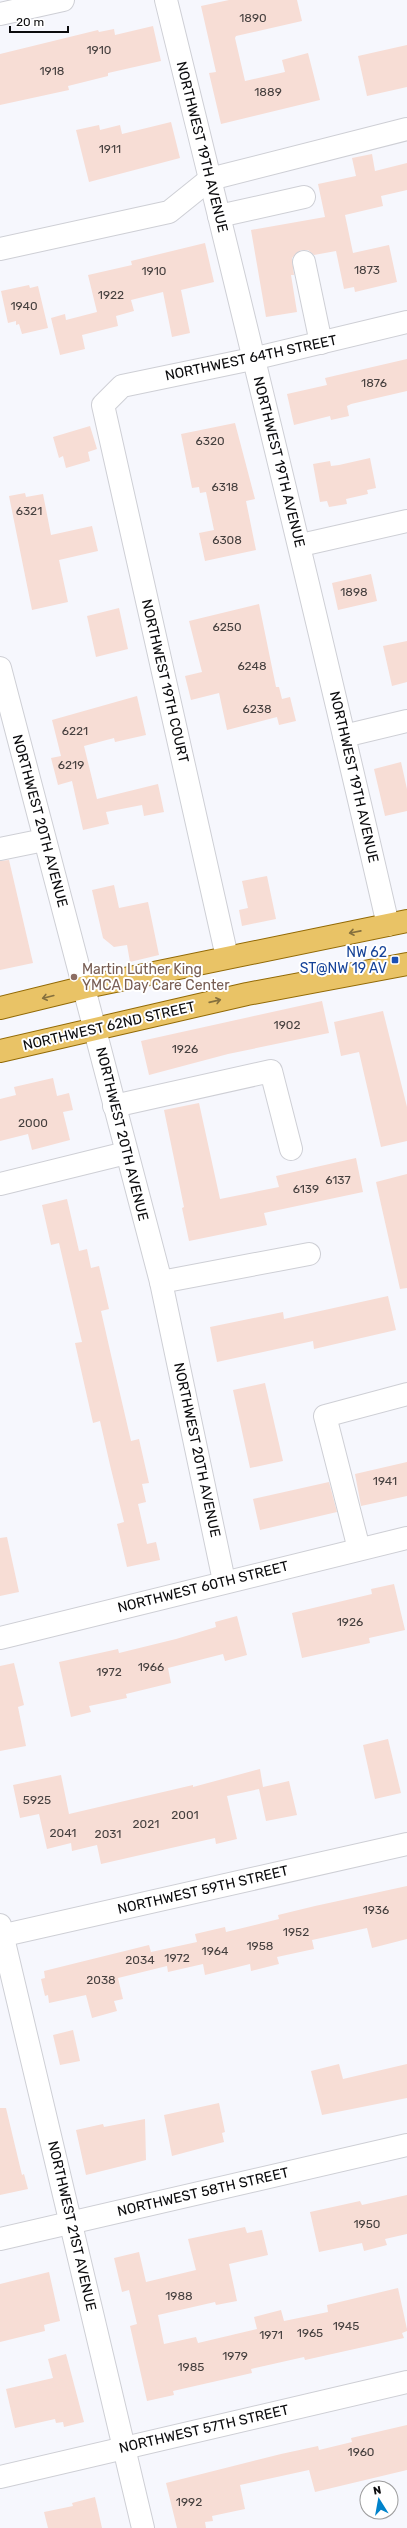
<svg xmlns="http://www.w3.org/2000/svg" width="407" height="2528" font-family="Rubik,sans-serif">
<rect width="100%" height="100%" fill="#f6f7fd"/>
<g fill="#f7ddd5">
<polygon points="229,0 297,0 302,21 236,36 235,38 245,81 285,72 282,60 308,53 320,100 221,124 209,73 216,72 201,6"/>
<polygon points="153,26 161,61 108,73 108,76 68,86 69,90 0,105 0,54 98,30 99,32 114,29 115,35"/>
<polygon points="407,45 407,87 367,96 358,56"/>
<polygon points="171,122 180,158 89,182 76,130 99,125 100,130 120,125 122,134"/>
<polygon points="372,154 375,171 407,163 407,190 381,196 383,206 345,215 353,253 389,245 397,282 355,292 354,287 344,289 336,251 314,255 308,250 301,250 292,258 294,275 291,275 297,312 266,317 251,230 325,217 318,184 356,176 352,158"/>
<polygon points="205,243 214,282 181,290 190,333 172,337 163,292 131,300 134,311 116,316 118,326 82,335 85,349 60,355 51,318 65,314 66,320 97,312 88,275 132,265 131,261"/>
<polygon points="29,285 30,288 38,286 48,328 22,334 19,324 16,325 16,321 8,323 1,291"/>
<polygon points="407,359 407,391 351,404 347,406 349,416 331,420 330,416 294,425 287,394 327,385 325,378"/>
<polygon points="235,423 255,499 246,501 256,550 205,561 199,533 214,530 206,492 200,493 199,487 192,488 181,434"/>
<polygon points="90,426 97,449 88,452 90,461 66,468 63,456 59,458 53,437"/>
<polygon points="370,458 376,488 367,490 368,494 346,499 347,504 329,507 327,501 320,502 313,464 330,461 331,466 339,465"/>
<polygon points="25,493 26,497 43,494 51,535 92,526 98,551 59,560 68,602 32,610 9,496"/>
<polygon points="371,574 377,601 338,610 332,583"/>
<polygon points="259,604 276,687 279,687 282,699 290,697 296,721 279,725 277,717 227,730 219,693 191,700 185,676 202,672 189,621"/>
<polygon points="119,608 128,649 96,657 87,616"/>
<polygon points="407,641 407,682 392,686 383,646"/>
<polygon points="137,696 146,735 115,742 114,738 84,746 97,799 158,784 164,812 144,816 142,805 106,812 109,824 83,830 72,781 58,785 51,758 61,756 52,720"/>
<polygon points="401,762 407,789 407,811 385,816 374,769"/>
<polygon points="9,860 33,963 0,970 0,861"/>
<polygon points="267,876 276,919 242,926 239,910 248,908 242,881"/>
<polygon points="114,885 119,908 148,902 159,955 130,962 127,945 114,947 103,938 92,890"/>
<polygon points="322,1001 329,1033 228,1054 149,1075 141,1041"/>
<polygon points="383,1011 407,1107 407,1141 381,1147 359,1052 341,1056 334,1022"/>
<polygon points="53,1078 57,1096 69,1093 73,1110 63,1112 70,1140 32,1150 28,1134 0,1141 0,1099 16,1095 14,1087"/>
<polygon points="199,1103 220,1199 279,1187 276,1176 356,1158 363,1192 264,1213 267,1225 189,1241 182,1208 184,1207 164,1110"/>
<polygon points="407,1174 407,1288 400,1289 376,1182"/>
<polygon points="67,1199 79,1251 87,1249 91,1268 99,1266 109,1309 101,1311 111,1355 131,1441 139,1439 149,1483 142,1484 146,1502 138,1504 147,1544 156,1542 160,1560 127,1567 117,1524 124,1522 110,1465 100,1421 93,1423 75,1343 82,1342 59,1243 51,1245 42,1205"/>
<polygon points="388,1296 396,1330 314,1349 313,1341 217,1362 210,1327 283,1312 284,1319"/>
<polygon points="265,1383 283,1461 250,1468 233,1390"/>
<polygon points="407,1462 407,1496 361,1506 355,1474"/>
<polygon points="329,1482 337,1512 260,1530 253,1499"/>
<polygon points="7,1537 19,1592 0,1596 0,1538"/>
<polygon points="394,1584 405,1630 369,1638 370,1643 302,1658 292,1613 372,1594 371,1589"/>
<polygon points="237,1616 247,1655 225,1661 223,1654 168,1668 171,1683 126,1694 127,1698 89,1706 91,1712 71,1717 59,1662 118,1649 119,1653 176,1639 216,1627 215,1622"/>
<polygon points="14,1663 24,1705 18,1707 26,1746 0,1751 0,1666"/>
<polygon points="388,1739 401,1793 375,1799 363,1745"/>
<polygon points="260,1769 263,1787 289,1781 297,1815 266,1821 259,1789 227,1796 237,1839 216,1844 215,1838 101,1864 97,1845 72,1851 71,1843 47,1849 39,1814 20,1818 13,1785 61,1775 69,1814 193,1785 193,1787"/>
<polygon points="407,1886 407,1939 372,1948 367,1928 312,1940 314,1949 277,1957 279,1964 251,1971 250,1964 205,1975 203,1964 168,1972 167,1966 118,1978 123,1999 114,2001 117,2011 92,2018 86,1995 49,2003 48,1995 45,1996 41,1979 45,1978 44,1971 149,1945 151,1952 197,1942 195,1934 225,1927 226,1932 279,1919 278,1915 315,1906"/>
<polygon points="73,2030 80,2061 60,2065 53,2035"/>
<polygon points="339,2064 343,2079 407,2064 407,2098 322,2115 311,2071"/>
<polygon points="219,2103 225,2132 222,2133 224,2142 172,2156 164,2115"/>
<polygon points="0,2108 6,2108 22,2175 24,2174 28,2189 0,2195"/>
<polygon points="145,2119 146,2160 86,2175 76,2130 103,2124 104,2127"/>
<polygon points="407,2195 407,2234 385,2239 387,2245 364,2251 362,2243 319,2252 310,2212 360,2201 362,2205"/>
<polygon points="245,2227 247,2233 262,2230 268,2255 229,2264 237,2301 216,2305 215,2302 158,2315 164,2344 196,2337 198,2343 257,2329 254,2317 281,2310 284,2321 328,2312 327,2305 398,2288 407,2329 407,2331 402,2333 404,2338 305,2360 304,2357 251,2369 252,2373 173,2391 174,2395 147,2401 130,2326 137,2324 129,2290 122,2292 114,2258 139,2252 146,2282 196,2270 188,2239"/>
<polygon points="49,2272 60,2321 44,2325 45,2331 0,2342 0,2284"/>
<polygon points="66,2354 84,2422 64,2427 63,2422 56,2423 55,2419 15,2428 6,2389 53,2378 48,2359"/>
<polygon points="407,2425 407,2470 315,2492 309,2470 240,2485 245,2509 212,2516 213,2521 205,2522 206,2528 177,2528 166,2483 281,2454 318,2446 319,2450 352,2442 351,2438"/>
<polygon points="95,2497 102,2528 48,2528 44,2512 73,2506 72,2503"/>
</g>
<g fill="none" stroke-linecap="round" stroke-linejoin="round">
<g stroke="#cecfd5" stroke-width="24">
<g id="minor">
<path d="M166,0C242,308 317,616 388,925"/>
<polyline points="0,14 63,0"/>
<polyline points="219,216 304,197"/>
<polyline points="0,249 169,212 210,179 407,129"/>
<polyline points="304,262 321,343"/>
<polyline points="301,545 407,521"/>
<polyline points="0,668 161,1282 224,1581"/>
<polyline points="344,736 407,721"/>
<polyline points="0,849 44,840"/>
<polyline points="227,957 103,405 122,386 252,359 407,322"/>
<polyline points="114,1106 271,1071 291,1149"/>
<polyline points="0,1184 126,1153"/>
<polyline points="161,1282 309,1254"/>
<polyline points="359,1549 325,1416 407,1394"/>
<polyline points="0,1638 407,1538"/>
<polyline points="0,1925 143,2528"/>
<polyline points="0,1936 407,1844"/>
<polyline points="0,2239 407,2145"/>
<polyline points="0,2477 407,2382"/>
</g>
</g>
<g stroke="#926905" stroke-width="24">
<g id="major">
<polyline points="0,1008 86,987 407,921"/>
<polyline points="0,1051 247,994 407,964"/>
</g>
</g>
<use href="#minor" stroke="#fff" stroke-width="22"/>
<use href="#major" stroke="#e9c366" stroke-width="22"/>
</g>
<defs><path id="oneway-shaft" d="M-6 0H5M1.5-3L5.5 0L1.5 3" fill="none" stroke-width="1.6" stroke-linecap="round" stroke-linejoin="round"/></defs>
<g stroke="#85703e">
<use href="#oneway-shaft" transform="translate(355 932) rotate(169)"/>
<use href="#oneway-shaft" transform="translate(48 997) rotate(166)"/>
<use href="#oneway-shaft" transform="translate(215 1001) rotate(-13)"/>
</g>
<rect fill="#1a4fb4" stroke="#fff" stroke-width="1.5" x="391" y="956" width="8" height="8" rx="2"/>
<circle fill="#8d6e63" stroke="#fff" stroke-width="1.5" cx="74" cy="977" r="4"/>
<g text-anchor="middle" dominant-baseline="central" stroke-width="4" stroke-linejoin="round" paint-order="stroke">
<g font-size="12" fill="#46403f">
<text x="253" y="18">1890</text>
<text x="99" y="50">1910</text>
<text x="52" y="71">1918</text>
<text x="268" y="92">1889</text>
<text x="110" y="149">1911</text>
<text x="367" y="270">1873</text>
<text x="154" y="271">1910</text>
<text x="111" y="295">1922</text>
<text x="24" y="306">1940</text>
<text x="374" y="383">1876</text>
<text x="210" y="441">6320</text>
<text x="225" y="487">6318</text>
<text x="29" y="511">6321</text>
<text x="227" y="540">6308</text>
<text x="354" y="592">1898</text>
<text x="227" y="627">6250</text>
<text x="252" y="666">6248</text>
<text x="257" y="709">6238</text>
<text x="75" y="731">6221</text>
<text x="71" y="765">6219</text>
<text x="287" y="1025">1902</text>
<text x="185" y="1049">1926</text>
<text x="33" y="1123">2000</text>
<text x="338" y="1180">6137</text>
<text x="306" y="1189">6139</text>
<text x="385" y="1481">1941</text>
<text x="350" y="1622">1926</text>
<text x="151" y="1667">1966</text>
<text x="109" y="1672">1972</text>
<text x="37" y="1800">5925</text>
<text x="185" y="1815">2001</text>
<text x="146" y="1824">2021</text>
<text x="63" y="1833">2041</text>
<text x="108" y="1834">2031</text>
<text x="376" y="1910">1936</text>
<text x="296" y="1932">1952</text>
<text x="260" y="1946">1958</text>
<text x="215" y="1951">1964</text>
<text x="177" y="1958">1972</text>
<text x="140" y="1960">2034</text>
<text x="101" y="1980">2038</text>
<text x="367" y="2224">1950</text>
<text x="179" y="2296">1988</text>
<text x="346" y="2326">1945</text>
<text x="310" y="2333">1965</text>
<text x="271" y="2335">1971</text>
<text x="235" y="2356">1979</text>
<text x="191" y="2367">1985</text>
<text x="361" y="2452">1960</text>
<text x="189" y="2502">1992</text>
</g>
<g font-size="14" fill="#0b0b0d" stroke="#fff">
<text transform="translate(202 147) rotate(76)">NORTHWEST 19TH AVENUE</text>
<text transform="translate(251 358) rotate(-12)">NORTHWEST 64TH STREET</text>
<text transform="translate(279 462) rotate(76)">NORTHWEST 19TH AVENUE</text>
<text transform="translate(165 681) rotate(77)">NORTHWEST 19TH COURT</text>
<text transform="translate(354 777) rotate(77)">NORTHWEST 19TH AVENUE</text>
<text transform="translate(40 821) rotate(75)">NORTHWEST 20TH AVENUE</text>
<text transform="translate(109 1026) rotate(-13)">NORTHWEST 62ND STREET</text>
<text transform="translate(122 1134) rotate(76)">NORTHWEST 20TH AVENUE</text>
<text transform="translate(197 1450) rotate(78)">NORTHWEST 20TH AVENUE</text>
<text transform="translate(203 1587) rotate(-14)">NORTHWEST 60TH STREET</text>
<text transform="translate(203 1890) rotate(-13)">NORTHWEST 59TH STREET</text>
<text transform="translate(203 2192) rotate(-13)">NORTHWEST 58TH STREET</text>
<text transform="translate(72 2226) rotate(77)">NORTHWEST 21ST AVENUE</text>
<text transform="translate(204 2429) rotate(-13)">NORTHWEST 57TH STREET</text>
</g>
<g font-size="14" fill="#164399" stroke="#fff" text-anchor="end">
<text x="387" y="952">NW 62<tspan x="387" dy="16">ST@NW 19 AV</tspan></text>
</g>
<g font-size="14" fill="#785e54" stroke="#fff" text-anchor="start">
<text x="82" y="969">Martin Luther King<tspan x="82" dy="16">YMCA Day Care Center</tspan></text>
</g>
</g>
<g transform="translate(379 2500) rotate(349)"><circle r="19" fill="#ffffff" stroke="#9d9d9e"/>
<path d="M0-3L7 15L0 10L-7 15Z" fill="#0083cb"/>
<text y="-6" font-size="11" font-weight="bold" text-anchor="middle" fill="#0b0b0d">N</text>
</g>
<path d="M10 26v6h58v-6" fill="none" stroke="#0b0b0d" stroke-width="2"/>
<text x="16" y="26" font-size="12" fill="#0b0b0d" stroke="#ffffff" stroke-width="3" paint-order="stroke">20 m</text>
</svg>
